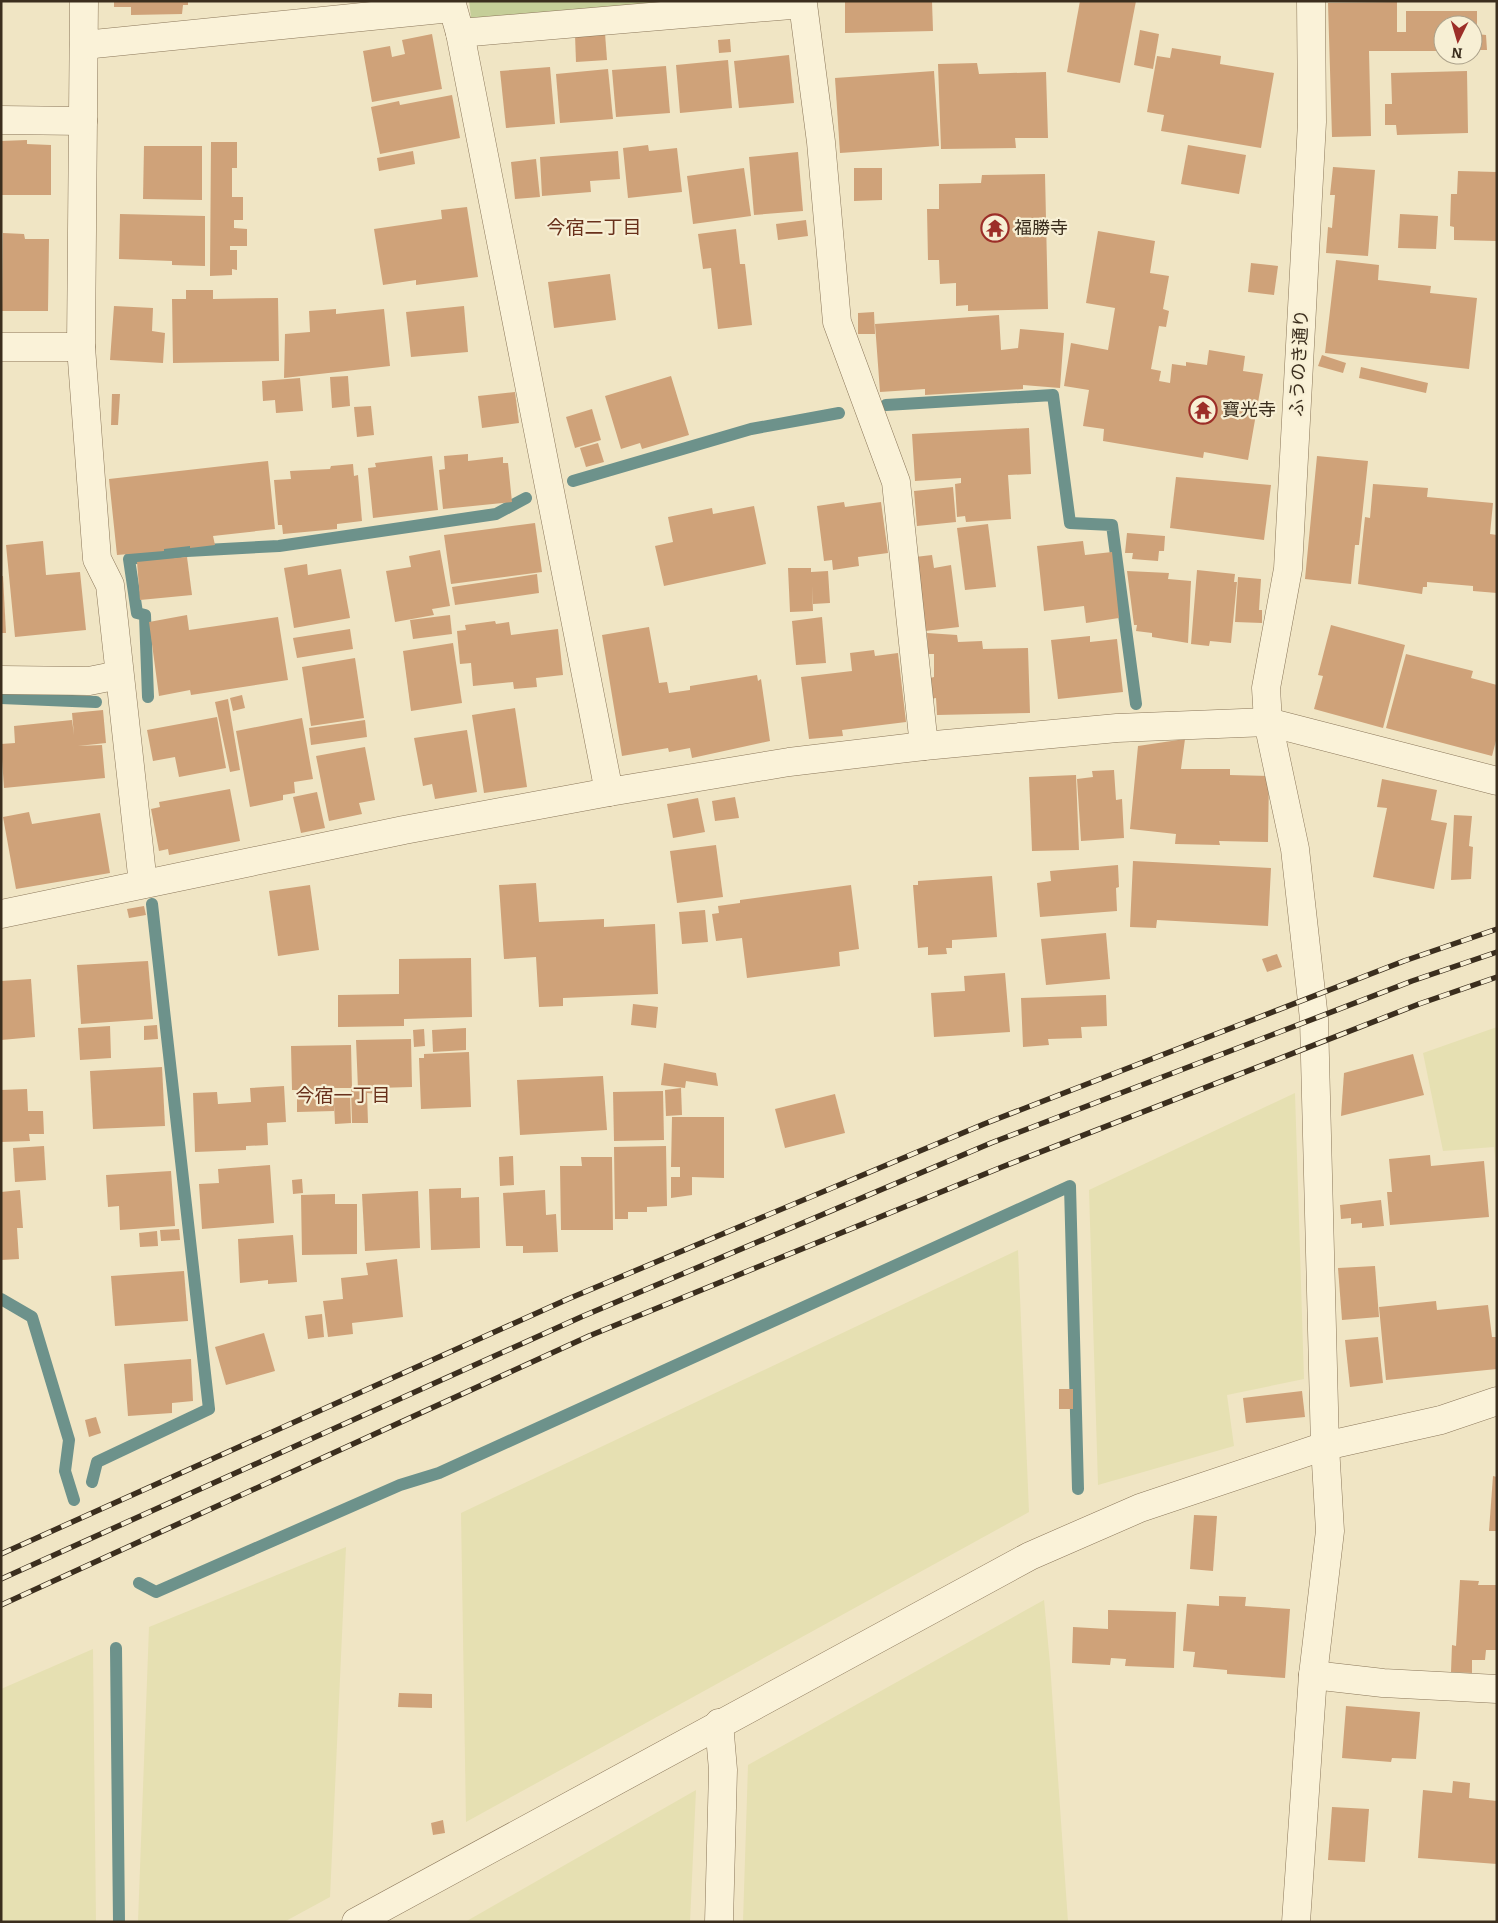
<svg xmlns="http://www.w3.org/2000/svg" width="1498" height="1923" font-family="Bitter,'Noto Sans JP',serif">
<rect width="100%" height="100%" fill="#f0e5c4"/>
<g fill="#e6e0b2">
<polygon points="1497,1027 1497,1174 1494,1147 1443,1151 1423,1053"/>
<polygon points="1295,1093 1304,1379 1227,1395 1234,1446 1098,1485 1089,1190"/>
<polygon points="1018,1250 1029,1512 466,1822 461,1513"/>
<polygon points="346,1547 330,1897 284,1922 138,1922 149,1627"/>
<polygon points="1044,1600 1050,1664 1068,1922 743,1922 748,1765"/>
<polygon points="93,1649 96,1922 1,1922 1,1689"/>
<polygon points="696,1790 690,1922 465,1922"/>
</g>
<polygon fill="#c5ce98" points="469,1 667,1 667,2 471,18"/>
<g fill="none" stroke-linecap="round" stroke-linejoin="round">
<g stroke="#6d928b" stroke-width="12">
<polyline points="886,405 1053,395 1070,523 1112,525 1136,704"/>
<polyline points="573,481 751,429 839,413"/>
<polyline points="148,697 145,615 137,613 129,559 187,551 279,546 496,514 526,498"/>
<polyline points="1,698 96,702"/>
<polyline points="1,1299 32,1317 69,1440 65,1471 74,1500"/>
<polyline points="92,1482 97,1462 209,1409 152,904"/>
<polyline points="139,1583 156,1592 400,1485 439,1473 1070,1186 1078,1489"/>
<polyline points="116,1648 119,1922"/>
</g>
</g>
<g fill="#cfa279">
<polygon points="114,1 188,1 188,5 183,5 182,14 131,15 131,7 114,7"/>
<polygon points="845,1 932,1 933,31 845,33"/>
<polygon points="1080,1 1136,1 1120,83 1067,72"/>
<polygon points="1397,2 1397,32 1406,32 1406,11 1477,11 1477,34 1486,35 1487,50 1473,50 1473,25 1443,25 1443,51 1369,51 1371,136 1332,137 1328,3"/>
<polygon points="1140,30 1159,34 1153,69 1134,65"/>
<polygon points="605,33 607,60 576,62 575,35"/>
<polygon points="432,34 442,89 372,102 363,51 390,46 392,57 405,54 402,40"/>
<polygon points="730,39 731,52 719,53 718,40"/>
<polygon points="1172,48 1221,56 1220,64 1274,73 1261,148 1161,131 1164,115 1147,112 1157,56 1170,58"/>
<polygon points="789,55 794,103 739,108 734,61"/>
<polygon points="728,60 732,108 680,113 676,65"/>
<polygon points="977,63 979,74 1046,72 1048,138 1015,138 1016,148 941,149 938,64"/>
<polygon points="666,66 670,113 616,117 612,70"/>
<polygon points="550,67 555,124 506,128 500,71"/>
<polygon points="608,69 613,119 560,123 556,74"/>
<polygon points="934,71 939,146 840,153 835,78"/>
<polygon points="1467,71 1468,133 1397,135 1396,125 1385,125 1385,104 1392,104 1391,73"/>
<polygon points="452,95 460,138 380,154 371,107 399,101 400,105"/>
<polygon points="27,140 27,144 51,145 51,195 1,195 1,141"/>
<polygon points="211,142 237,142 237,168 232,168 232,197 243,197 243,220 234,220 234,228 247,229 247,246 230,246 230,250 237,250 237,270 232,269 232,275 210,276"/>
<polygon points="648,145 649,151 677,148 682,192 628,198 623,148"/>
<polygon points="1188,145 1246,155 1239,194 1181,184"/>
<polygon points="144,146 202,146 202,200 143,199"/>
<polygon points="413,151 415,164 379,171 377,158"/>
<polygon points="618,151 620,179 590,181 591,192 542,196 540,157"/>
<polygon points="798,152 803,211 754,215 749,157"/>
<polygon points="536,159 540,197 515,199 511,162"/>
<polygon points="1333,167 1375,170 1368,256 1326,253 1328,227 1332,228 1335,195 1330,195"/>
<polygon points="744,168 751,216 693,224 687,176"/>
<polygon points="854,168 882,168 882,200 854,201"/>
<polygon points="1458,171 1497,172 1497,241 1454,240 1454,227 1450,226 1451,194 1457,194"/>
<polygon points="1045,174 1048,309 968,311 968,305 956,306 956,283 940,284 939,260 928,260 927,209 939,209 939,184 981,183 982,175"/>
<polygon points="467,207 478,277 416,285 416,280 383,285 374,229 442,219 441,210"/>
<polygon points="120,214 205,216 205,266 172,265 172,261 119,259"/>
<polygon points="1400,214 1438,216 1436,249 1398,248"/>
<polygon points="806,220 808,236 778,240 776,224"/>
<polygon points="736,229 740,264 745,264 752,325 718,329 711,268 703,269 698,234"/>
<polygon points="1098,231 1155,241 1150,273 1169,276 1163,309 1169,311 1166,327 1159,326 1151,369 1161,371 1159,381 1170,383 1172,364 1186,366 1186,362 1207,365 1209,350 1245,356 1243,371 1263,374 1248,460 1204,452 1203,458 1103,441 1104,429 1083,426 1089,390 1064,386 1071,343 1108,350 1115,308 1086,303"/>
<polygon points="3,233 24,234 25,239 49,239 48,311 2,311"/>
<polygon points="1336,260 1379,265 1378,280 1431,286 1430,293 1477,298 1469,369 1325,353"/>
<polygon points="1251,263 1278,266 1274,295 1248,292"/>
<polygon points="610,274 616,320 554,328 548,282"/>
<polygon points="186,290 213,290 213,299 278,298 279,361 173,363 172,299 186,299"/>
<polygon points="114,306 153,308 152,331 165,333 163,363 110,360"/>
<polygon points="464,306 468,352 411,357 406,312"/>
<polygon points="336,309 336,314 384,309 390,366 284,378 285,334 310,332 309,311"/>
<polygon points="874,312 875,334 858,334 858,313"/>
<polygon points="999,315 1001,350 1018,348 1020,329 1064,333 1060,388 1023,385 1023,389 925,395 925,389 880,392 875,324"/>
<polygon points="1322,355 1346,363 1343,373 1318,366"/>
<polygon points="1361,367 1428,383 1426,393 1359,378"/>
<polygon points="348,376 350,406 332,408 330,377"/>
<polygon points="671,376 689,435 642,449 640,443 621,449 605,396"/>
<polygon points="300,378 303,411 276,413 275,400 263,401 262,381"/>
<polygon points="515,392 519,423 482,428 478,396"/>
<polygon points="112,394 120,394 118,425 111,425"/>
<polygon points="371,406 374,435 357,437 354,407"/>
<polygon points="592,409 601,440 575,448 566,417"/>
<polygon points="1029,428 1031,474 1008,475 1011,519 966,522 965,516 957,517 955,484 961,483 961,478 915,481 912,434"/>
<polygon points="598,443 604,462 586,467 580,448"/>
<polygon points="468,454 468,461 503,457 503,463 508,463 512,502 443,509 439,470 445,469 444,456"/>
<polygon points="432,456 438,510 373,518 368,468 376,467 375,463"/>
<polygon points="1317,456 1368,461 1359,545 1355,545 1351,584 1305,579"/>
<polygon points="268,461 275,529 213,536 215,545 190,548 190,546 164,549 164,551 117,555 109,479"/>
<polygon points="353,464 354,476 358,475 362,521 337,524 337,529 283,534 282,525 278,525 274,480 291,479 290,471 330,469 331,466"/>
<polygon points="1176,477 1271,485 1264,540 1170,528"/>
<polygon points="1373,484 1428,488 1427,497 1493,503 1490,534 1497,535 1497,593 1473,591 1473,586 1427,582 1427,587 1423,587 1422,594 1358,584 1365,517 1370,518"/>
<polygon points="953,487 956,522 917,526 914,491"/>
<polygon points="844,502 845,507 881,502 888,553 858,557 859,566 833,570 832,560 824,561 817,506"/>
<polygon points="754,506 766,564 664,586 655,546 673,542 668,517 712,508 713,514"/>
<polygon points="535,523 542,572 451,584 444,535"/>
<polygon points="988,524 996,587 965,590 957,528"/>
<polygon points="1127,533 1165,536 1164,551 1159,551 1158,561 1132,559 1133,553 1125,553"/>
<polygon points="43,541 46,575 80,572 86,630 15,637 6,545"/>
<polygon points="1083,541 1085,555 1112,552 1119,618 1086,623 1084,606 1044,611 1037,546"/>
<polygon points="440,550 450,606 432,609 434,615 395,622 386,571 411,567 409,556"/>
<polygon points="932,555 934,568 951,565 959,627 925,631 915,557"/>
<polygon points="187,557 192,595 140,600 137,562"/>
<polygon points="307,564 308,575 341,569 350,618 294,628 284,568"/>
<polygon points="788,568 811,568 811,572 828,571 830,603 813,604 812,586 813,611 790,612"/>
<polygon points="1197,570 1235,574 1234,582 1237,582 1231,643 1210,641 1209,646 1191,644"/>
<polygon points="1127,571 1169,573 1168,579 1191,581 1188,643 1152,637 1152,633 1136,631 1137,625 1134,625"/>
<polygon points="537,574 539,593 455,605 452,587"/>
<polygon points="1,576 3,576 6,633 1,633"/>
<polygon points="1238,577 1261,579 1259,610 1262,610 1262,623 1235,622"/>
<polygon points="187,615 189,630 278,617 288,680 191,695 190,690 159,696 149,622"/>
<polygon points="450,615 452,634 413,639 410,620"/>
<polygon points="822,617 826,663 796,665 792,621"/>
<polygon points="495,621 496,624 509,622 511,635 558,629 563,675 536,678 537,687 514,689 513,682 473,686 471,663 460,664 457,631 466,630 465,625"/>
<polygon points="1331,625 1405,645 1383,728 1314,709 1323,676 1318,675"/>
<polygon points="649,627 659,683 667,682 669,693 690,690 690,686 757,675 758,681 761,679 770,741 692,758 690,748 669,752 668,748 622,756 602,635"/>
<polygon points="350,629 353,649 297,658 293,638"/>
<polygon points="927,633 957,635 958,642 982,641 983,649 1028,648 1030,713 937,715 936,698 930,699 930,678 934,677 934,654 928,654"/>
<polygon points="1090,636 1090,642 1117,639 1123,692 1058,699 1051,640"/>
<polygon points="453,643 462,703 411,711 403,651"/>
<polygon points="874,650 875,656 898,653 906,722 842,730 843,736 809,739 801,677 852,671 850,653"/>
<polygon points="1406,654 1473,671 1471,678 1497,685 1497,737 1492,756 1386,728"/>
<polygon points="355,658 364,718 311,726 302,667"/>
<polygon points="242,695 245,708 233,711 230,698"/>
<polygon points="228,699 240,770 230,772 215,702"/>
<polygon points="515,708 527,787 484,793 472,715"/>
<polygon points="103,710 106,743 78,746 102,745 105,778 4,788 1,744 15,743 14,726 72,720 74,735 72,713"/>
<polygon points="217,717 226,768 179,777 175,757 153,761 147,730"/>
<polygon points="302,718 313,779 294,782 295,793 283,795 283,800 250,807 236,731"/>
<polygon points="365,720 367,737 311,745 309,728"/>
<polygon points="467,730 477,792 435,799 432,784 423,786 414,738"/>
<polygon points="1185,739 1181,769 1230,769 1230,775 1269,776 1268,842 1219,841 1220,845 1175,844 1176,834 1130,829 1138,746"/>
<polygon points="365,747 375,800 359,803 362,814 329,821 316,756"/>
<polygon points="1114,770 1116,800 1122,799 1124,838 1081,841 1077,779 1093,777 1092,771"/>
<polygon points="1076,775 1079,850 1032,851 1029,777"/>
<polygon points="1382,779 1437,790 1431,820 1447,823 1434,889 1373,877 1387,808 1377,807"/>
<polygon points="230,789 240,841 169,855 168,849 159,851 151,809 160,807 159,802"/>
<polygon points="317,792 325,828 301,833 293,797"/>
<polygon points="735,797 739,818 715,821 712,801"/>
<polygon points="698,798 705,832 673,838 667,804"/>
<polygon points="29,812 32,824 100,813 110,873 16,889 3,817"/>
<polygon points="1454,815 1472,816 1469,846 1473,847 1471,879 1451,880"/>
<polygon points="716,845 723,897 677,903 670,851"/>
<polygon points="1133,861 1271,868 1268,926 1157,920 1156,928 1130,927"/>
<polygon points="1118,865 1119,887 1116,888 1117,911 1040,917 1037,883 1051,881 1050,871"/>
<polygon points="992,876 997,937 952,940 952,948 946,948 947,954 928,955 928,947 918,948 913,885 918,885 918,881"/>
<polygon points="536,883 539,922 604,919 604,927 655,924 658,994 563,998 563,1006 539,1007 536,957 504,959 499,885"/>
<polygon points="310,885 319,950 278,956 269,891"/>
<polygon points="851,885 859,949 839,952 840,966 747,978 742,938 716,941 712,914 719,913 718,906 740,903 740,900"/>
<polygon points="144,906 146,915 129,918 127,909"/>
<polygon points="705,910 708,942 682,944 679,912"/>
<polygon points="1106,933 1110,979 1046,985 1041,939"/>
<polygon points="1277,954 1282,967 1267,972 1262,959"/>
<polygon points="471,958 472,1017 404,1019 404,1026 338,1027 338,995 399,994 399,959"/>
<polygon points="148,961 153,1019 81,1024 77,965"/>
<polygon points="1005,973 1010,1032 934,1037 931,993 965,991 964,976"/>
<polygon points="31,979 35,1037 1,1040 1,981"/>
<polygon points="1106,995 1107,1026 1081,1027 1082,1038 1048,1039 1049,1045 1023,1047 1021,998"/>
<polygon points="633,1004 658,1007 656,1028 631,1025"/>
<polygon points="157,1025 158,1039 144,1040 144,1026"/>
<polygon points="110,1026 111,1058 80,1060 78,1028"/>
<polygon points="466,1028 466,1050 433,1052 432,1030"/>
<polygon points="424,1029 425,1046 414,1047 413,1030"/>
<polygon points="411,1039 412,1087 377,1088 377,1094 367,1093 368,1123 352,1123 351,1089 358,1089 356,1040"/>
<polygon points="351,1045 352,1088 333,1088 333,1094 350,1093 351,1123 335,1124 334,1104 334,1111 297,1112 297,1090 292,1090 291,1046"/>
<polygon points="469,1052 471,1107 421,1109 419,1058 424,1058 424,1054"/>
<polygon points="1413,1054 1424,1095 1341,1116 1344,1073"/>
<polygon points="664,1063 716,1073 718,1086 686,1081 685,1088 661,1085"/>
<polygon points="162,1067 165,1126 93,1129 90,1071"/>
<polygon points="603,1076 607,1130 520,1135 517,1080"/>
<polygon points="284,1086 286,1122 267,1123 268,1145 246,1146 246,1150 195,1152 193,1093 217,1092 218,1104 251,1102 250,1088"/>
<polygon points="681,1088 682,1115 666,1116 665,1090"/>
<polygon points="27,1089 28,1111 43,1111 44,1134 29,1134 30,1141 1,1142 1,1090"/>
<polygon points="663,1091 664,1140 614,1141 613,1092"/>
<polygon points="835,1094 845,1133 785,1148 775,1109"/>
<polygon points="672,1117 724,1117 724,1178 692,1177 692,1195 671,1198 671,1177 680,1177 680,1167 671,1167"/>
<polygon points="44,1146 46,1180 15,1182 13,1148"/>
<polygon points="666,1146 667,1206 647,1207 647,1212 628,1212 628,1219 615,1219 614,1147"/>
<polygon points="1430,1155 1431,1166 1484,1161 1489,1217 1390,1225 1387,1192 1392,1192 1389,1159"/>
<polygon points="513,1156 514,1185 500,1186 499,1157"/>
<polygon points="581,1157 612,1157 613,1230 561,1230 560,1166 582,1166"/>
<polygon points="270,1165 274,1223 202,1229 199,1184 219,1183 218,1169"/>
<polygon points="171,1171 175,1226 120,1230 119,1206 108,1207 106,1175"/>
<polygon points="302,1179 303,1193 293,1194 292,1180"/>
<polygon points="461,1188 461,1198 479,1197 480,1248 431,1250 429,1189"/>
<polygon points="20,1190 23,1228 17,1228 19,1259 1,1260 1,1192"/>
<polygon points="545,1190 546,1215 556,1214 558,1252 523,1253 523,1246 506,1246 503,1193"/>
<polygon points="418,1191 420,1248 365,1251 362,1194"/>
<polygon points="335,1194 335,1204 357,1204 357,1254 302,1255 301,1195"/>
<polygon points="1381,1200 1384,1226 1362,1228 1362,1223 1351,1224 1351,1218 1341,1219 1340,1205"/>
<polygon points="179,1229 180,1240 161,1241 160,1230"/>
<polygon points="157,1231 158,1246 140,1247 139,1233"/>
<polygon points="293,1235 297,1282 268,1284 268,1280 240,1283 238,1239"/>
<polygon points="397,1259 403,1317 352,1323 353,1334 328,1337 323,1301 343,1299 341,1278 368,1275 366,1263"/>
<polygon points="1375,1266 1379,1317 1342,1320 1338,1268"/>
<polygon points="184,1271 188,1321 115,1326 111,1276"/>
<polygon points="1436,1301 1437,1310 1488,1305 1492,1337 1496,1337 1497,1369 1386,1380 1379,1307"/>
<polygon points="322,1314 324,1337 308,1339 305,1316"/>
<polygon points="264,1333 275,1371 226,1385 215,1347"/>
<polygon points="1378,1337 1383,1383 1350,1387 1345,1340"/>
<polygon points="191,1359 193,1401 172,1403 172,1413 128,1416 124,1364"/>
<rect x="1059" y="1389" width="14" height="20"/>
<polygon points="1302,1391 1305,1417 1246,1423 1243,1398"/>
<polygon points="96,1417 101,1433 89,1437 85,1420"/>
<polygon points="1493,1476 1497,1477 1497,1531 1489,1531"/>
<polygon points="1194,1515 1217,1516 1213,1571 1190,1569"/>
<polygon points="1460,1580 1479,1581 1478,1585 1497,1585 1497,1650 1486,1650 1485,1660 1472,1660 1472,1673 1451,1672 1452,1645 1456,1646"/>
<polygon points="1219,1596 1246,1597 1245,1606 1290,1609 1285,1678 1227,1674 1227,1670 1193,1667 1195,1652 1183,1651 1187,1604 1219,1606"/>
<polygon points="1108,1610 1176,1612 1174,1668 1125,1666 1126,1659 1111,1658 1110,1665 1072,1663 1073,1627 1108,1629"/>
<polygon points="399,1693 432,1694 432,1708 398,1707"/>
<polygon points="1346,1706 1420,1712 1416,1759 1392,1758 1391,1762 1342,1758"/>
<polygon points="1453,1781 1470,1783 1469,1798 1497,1801 1497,1864 1418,1858 1423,1790 1452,1793"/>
<polygon points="1332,1807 1369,1809 1365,1862 1328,1860"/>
<polygon points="443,1820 445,1833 433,1835 431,1823"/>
</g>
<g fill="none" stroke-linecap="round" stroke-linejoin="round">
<g stroke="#8b775a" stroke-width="29">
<g id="minor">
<polyline points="84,1 81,347 97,559 110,585 143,884"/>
<polyline points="451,1 460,33 609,792"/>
<polyline points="460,33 803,4 821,142 837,322 896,482 924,746"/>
<polyline points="84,45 451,8"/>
<polyline points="1,120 83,121"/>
<polyline points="1,347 81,347"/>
<polyline points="1,680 89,681 119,675"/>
<polyline points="1,914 404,830 609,792 789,762 924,746 1117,728 1268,722 1497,781"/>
<polyline points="1313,1675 1383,1683 1497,1689"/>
<polyline points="356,1922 1030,1556 1140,1508 1325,1446 1441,1420 1497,1401"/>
<polyline points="719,1922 723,1770 719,1723"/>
<polyline points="1296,1922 1313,1675 1330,1531 1325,1446 1314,1019 1295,849 1268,722 1266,688 1288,569 1312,122 1311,1"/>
</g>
</g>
<use href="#minor" stroke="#faf2d8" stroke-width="28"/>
<g stroke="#3b2e1e" stroke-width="5.5">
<g id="rail">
<polyline points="1,1554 568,1299 984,1124 1404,961 1497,929"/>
<polyline points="1,1579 581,1317 991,1143 1412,981 1497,952"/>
<polyline points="1,1605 589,1336 1002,1167 1419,1004 1497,977"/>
</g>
</g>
<use href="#rail" stroke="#f7efd4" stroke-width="4" stroke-dasharray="11" stroke-linecap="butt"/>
</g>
<defs>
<g id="temple-ring" transform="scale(1.4375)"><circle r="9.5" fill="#f7efd4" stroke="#9c2e28" stroke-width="1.5"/><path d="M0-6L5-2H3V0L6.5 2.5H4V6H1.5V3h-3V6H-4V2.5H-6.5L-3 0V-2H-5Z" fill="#9c2e28"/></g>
</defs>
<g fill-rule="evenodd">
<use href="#temple-ring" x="995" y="228"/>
<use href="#temple-ring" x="1203" y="410"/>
</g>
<g text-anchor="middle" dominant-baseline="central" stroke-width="4.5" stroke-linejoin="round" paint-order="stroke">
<g font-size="18" fill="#3b2e1e" stroke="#f7efd4" text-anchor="start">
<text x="1014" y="228">福勝寺</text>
<text x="1222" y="410">寶光寺</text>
</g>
<g font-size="18" fill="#3b2e1e" stroke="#f7efd4">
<text transform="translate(1299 363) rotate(-87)">ふうのき通り</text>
</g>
<g font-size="19" fill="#69311c" stroke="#f7efd4">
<text x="594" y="227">今宿二丁目</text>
<text x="343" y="1095">今宿一丁目</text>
</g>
</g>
<rect width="1498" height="1923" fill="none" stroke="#3b2e1e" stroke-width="5"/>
<g transform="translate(1458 40) rotate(185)"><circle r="24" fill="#f7efd4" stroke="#aca28b"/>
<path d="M0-4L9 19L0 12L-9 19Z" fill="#9c2e28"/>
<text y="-8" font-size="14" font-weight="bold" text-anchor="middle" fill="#3b2e1e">N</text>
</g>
</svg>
